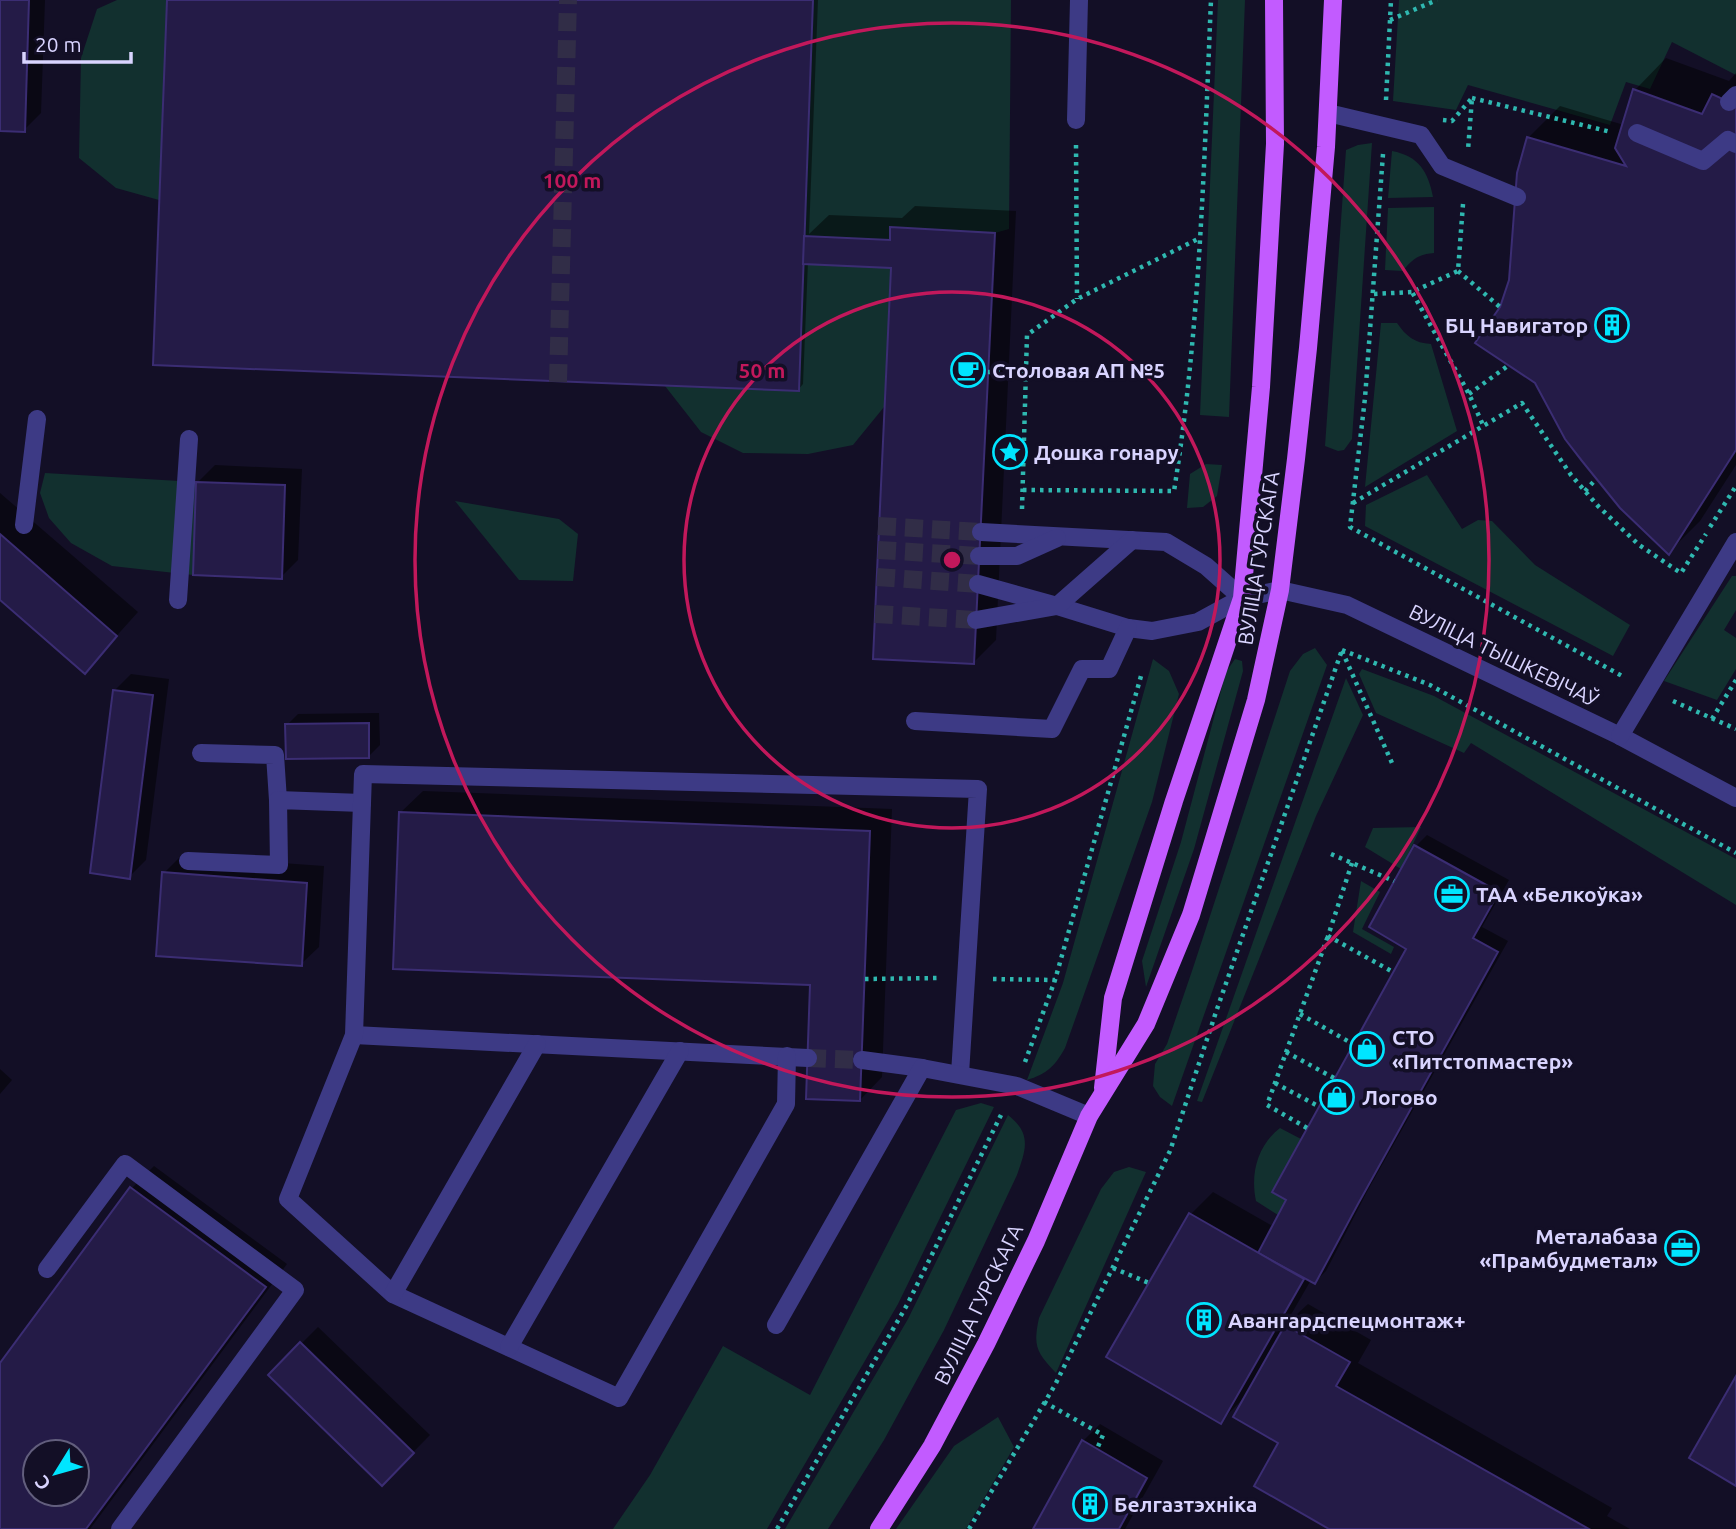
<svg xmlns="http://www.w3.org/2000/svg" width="1736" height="1529" font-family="Ubuntu,sans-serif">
<rect width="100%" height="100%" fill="#130f26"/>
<g fill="#12302f">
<polygon points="117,0 167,0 159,200 116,188 79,158 81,58 97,9"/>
<polygon points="813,0 1011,0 1009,229 995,233 891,227 890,240 804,236"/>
<polygon points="1218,0 1245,0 1229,417 1200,415"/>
<polygon points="1399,0 1736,0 1736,75 1672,42 1650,89 1626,82 1610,125 1468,85 1456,110 1393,101"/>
<polygon points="1372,143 1352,439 1344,450 1338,451 1325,446 1346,150 1358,145"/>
<path d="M1392,151C1419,156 1428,172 1433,197L1388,198Z"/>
<path d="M1434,207V253C1419,254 1412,259 1403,271L1385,270L1388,208Z"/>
<polygon points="803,264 891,268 884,407 853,445 808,454 743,453 701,432 665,386 798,391"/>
<path d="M1381,323H1397C1406,336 1414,343 1431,344L1457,431L1365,487Z"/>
<polygon points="1206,464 1222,465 1217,496 1203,507 1187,508 1190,474"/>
<polygon points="45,473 196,482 193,575 112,566 71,543 49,518 40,493"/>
<polygon points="1427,475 1462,529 1478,520 1492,521 1535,565 1630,625 1613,656 1365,526 1366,505"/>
<polygon points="455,501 559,519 578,534 573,581 519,580"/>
<polygon points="1732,576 1736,576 1736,610 1724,630 1736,638 1736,669 1717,700 1664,681"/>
<polygon points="1315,648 1327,665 1172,1106 1160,1097 1153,1086 1155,1064 1167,1044 1193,968 1290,671 1303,654"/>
<path d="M1153,659L1169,671L1179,694L1152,802L1065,1048C1055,1066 1047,1074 1027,1080L1063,983Z"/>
<polygon points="1235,659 1242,661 1243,671 1194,849 1146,987 1142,961 1181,842 1226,672"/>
<polygon points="1362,669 1434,696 1736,859 1736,905 1471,743 1464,753 1376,713 1359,674"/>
<polygon points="1346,678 1363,715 1316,816 1202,1102 1197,1101"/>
<polygon points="1421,827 1401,869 1365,847 1373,828"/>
<polygon points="1361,881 1380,892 1362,929 1394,947 1391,954 1353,932"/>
<polygon points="981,1103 994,1107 898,1304 767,1529 613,1529 650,1475 723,1346 810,1395 956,1110"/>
<path d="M1008,1115C1032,1134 1026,1149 1017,1175L944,1330L884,1440L828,1529H785L908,1319Z"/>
<path d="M1280,1128L1301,1139L1272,1192L1286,1200L1278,1215L1256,1201C1250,1173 1258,1145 1280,1128Z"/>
<path d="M1129,1167L1146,1172L1056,1373C1036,1352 1033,1346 1039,1318L1101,1189L1114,1172Z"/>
<polygon points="998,1417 1014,1447 966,1529 896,1529 954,1446"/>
</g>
<g fill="#0007" fill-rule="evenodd">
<polygon points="0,0 45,0 41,113 24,130 0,130"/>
<polygon points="169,0 818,0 809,234 829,215 902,218 915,206 1016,211 996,640 974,662 892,267 808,262 803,384 798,390"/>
<polygon points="1666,58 1729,81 1736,73 1736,465 1700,521 1669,552 1501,307 1511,280 1528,138 1560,106 1624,125 1635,90"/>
<polygon points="215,465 302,469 298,560 281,577 198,482"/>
<polygon points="0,493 138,612 85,671 0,598"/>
<polygon points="131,674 169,679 146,860 129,877 114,691"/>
<polygon points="379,713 380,745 368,757 287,725 298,714"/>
<polygon points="423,791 892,809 882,1077 860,1100 812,983 400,813"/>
<polygon points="1427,835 1509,880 1482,927 1508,941 1368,1190 1326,1271 1315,1282 1311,1280 1285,1325 1308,1304 1371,1340 1358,1363 1612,1508 1607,1516 1630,1529 1332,1529 1281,1442 1244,1398 1220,1422 1191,1214 1213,1192 1274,1227 1409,948 1416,846"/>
<polygon points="181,856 324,866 319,947 301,964 164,873"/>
<polygon points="0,1069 12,1080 0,1094"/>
<path d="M154,1166L287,1264L90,1529H0V1366L132,1188ZM35,1452H77V1494H35Z"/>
<polygon points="318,1327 430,1435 382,1484 270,1375"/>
<polygon points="1100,1424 1163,1461 1125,1529 1035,1529 1083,1441"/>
</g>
<g fill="#241b47" stroke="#3b2d73" stroke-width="2" fill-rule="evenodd">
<polygon points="0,0 29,0 25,132 0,131"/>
<polygon points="167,0 813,0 799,391 153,365"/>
<polygon points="1633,89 1702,114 1712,94 1736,105 1736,450 1669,555 1620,508 1582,461 1565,439 1535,383 1475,343 1500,307 1509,280 1517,173 1527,137 1626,166 1615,148"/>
<polygon points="890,227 995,233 974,664 873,659 891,268 803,264 804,236 890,240"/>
<polygon points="196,482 285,485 282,579 193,575"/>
<polygon points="0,534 117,636 85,674 0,600"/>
<polygon points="113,690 153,695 130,879 90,873"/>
<polygon points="369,723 369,758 286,759 285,724"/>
<polygon points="399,812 870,831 860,1101 806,1099 810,985 393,969"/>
<polygon points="1414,845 1499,892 1473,938 1498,952 1358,1204 1315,1284 1258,1253 1286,1200 1272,1192 1406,949 1369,927"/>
<polygon points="162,872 307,883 302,966 156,956"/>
<path d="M130,1187L266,1287L86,1529H0V1363ZM35,1452H77V1494H35Z"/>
<polygon points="1189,1213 1304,1279 1221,1424 1106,1357"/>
<polygon points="1285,1325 1350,1362 1336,1386 1589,1529 1329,1529 1254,1486 1278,1443 1233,1417"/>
<polygon points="300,1342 414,1453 382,1486 268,1375"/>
<polygon points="1736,1376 1736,1486 1689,1458"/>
<polygon points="1082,1440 1147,1478 1119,1529 1033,1529"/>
</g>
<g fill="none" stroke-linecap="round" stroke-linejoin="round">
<g stroke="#312d47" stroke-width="18" stroke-dasharray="18 9" stroke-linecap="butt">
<polyline points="558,382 568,0"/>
<polyline points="878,526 981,532"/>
<polyline points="878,550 979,556"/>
<polyline points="877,577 978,584"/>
<polyline points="875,614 976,620"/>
<polyline points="808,1058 862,1060"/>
</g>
<g stroke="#2fb8b0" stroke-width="4.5" stroke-dasharray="3.5 5" stroke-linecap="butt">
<polyline points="1390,20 1437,0"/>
<polyline points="1472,98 1611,132"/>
<polyline points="1386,100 1391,0"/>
<polyline points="1443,120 1452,121 1472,98 1468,150"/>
<polyline points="1076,145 1077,299"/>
<polyline points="1383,154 1365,398 1350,527 1624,677"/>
<polyline points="1463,204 1458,271 1412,292 1469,394 1483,425"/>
<polyline points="1458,271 1500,307"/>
<polyline points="1374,294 1412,292"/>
<polyline points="988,372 1026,373"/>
<polyline points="1469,394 1509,365"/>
<path d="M1023,490L1174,491C1200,329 1204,164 1211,0"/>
<polyline points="1585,491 1596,479"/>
<polyline points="1353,503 1522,403 1571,475 1598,506 1639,545 1681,573 1706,534"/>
<polyline points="1022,509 1027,335 1077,299 1200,238"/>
<polyline points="1710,527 1736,486"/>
<polyline points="1342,650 1430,685 1736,853"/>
<polyline points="1342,651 1392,763"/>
<polyline points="1673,701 1736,729"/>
<polyline points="1712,719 1736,680"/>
<polyline points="1331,854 1394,881"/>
<polyline points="1352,863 1328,936 1393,972"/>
<polyline points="865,979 939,978"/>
<polyline points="993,979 1055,980"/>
<polyline points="1300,1014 1353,1044"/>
<polyline points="1286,1052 1334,1078"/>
<polyline points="1025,1062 1055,980 1141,676"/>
<polyline points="1275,1083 1318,1106"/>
<polyline points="1307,1128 1267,1105 1328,936"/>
<polyline points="1113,1268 1149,1283"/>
<polyline points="1044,1402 1103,1435 1097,1449"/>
<polyline points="777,1529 907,1305 1003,1111"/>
<polyline points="969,1529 1055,1385 1170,1151 1216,1012 1342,650"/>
</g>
<g stroke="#3d3a85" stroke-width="18">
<polyline points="1729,102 1736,95"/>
<polyline points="1328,113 1421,135 1442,166 1517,197"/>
<polyline points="1076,120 1079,0"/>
<polyline points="1637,133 1703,161 1728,140 1736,144"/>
<polyline points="24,525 37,419"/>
<polyline points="981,532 1166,542 1206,566 1242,598"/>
<polyline points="979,556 1017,556 1057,538"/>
<polyline points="978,584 1057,606 1128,628 1152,631 1198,622 1242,598 1280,590 1347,605 1620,736 1736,798"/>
<polyline points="178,600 189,439"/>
<polyline points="976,620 1057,606 1132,540"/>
<polyline points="915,721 1052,729 1082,669 1109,669 1128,628"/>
<polyline points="1620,736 1736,542"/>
<polyline points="201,753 275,755 278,800"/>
<polyline points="188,861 279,865 278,800 362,803"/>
<polyline points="354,1035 808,1058"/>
<polyline points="787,1056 786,1104 619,1398 393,1294 288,1199 354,1035 363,774 978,789 960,1074"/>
<polyline points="862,1060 922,1068"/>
<polyline points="47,1269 125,1164 295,1290 120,1529"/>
<polyline points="393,1294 537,1044"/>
<polyline points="776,1325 922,1068 1017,1086 1089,1116"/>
<polyline points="509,1347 680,1051"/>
</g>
<g stroke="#c25bff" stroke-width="18">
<polyline points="1103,1088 1113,998 1174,801 1242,598 1261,387 1275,144 1274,0"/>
<polyline points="879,1529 932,1446 986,1344 1036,1241 1089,1116 1146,1024 1191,915 1256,700 1280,590 1296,459 1308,348 1326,147 1333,0"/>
</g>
</g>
<g fill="none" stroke="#c2185b" stroke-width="3.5">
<circle cx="952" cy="560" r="268"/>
<circle cx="952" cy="560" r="537"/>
</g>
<defs>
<g id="building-ring" transform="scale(1.75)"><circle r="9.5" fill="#130f26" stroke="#00e5ff" stroke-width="1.5"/><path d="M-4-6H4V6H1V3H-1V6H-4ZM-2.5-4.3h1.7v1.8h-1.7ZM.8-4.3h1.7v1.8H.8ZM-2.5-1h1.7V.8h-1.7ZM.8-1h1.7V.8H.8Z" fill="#00e5ff"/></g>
<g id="cafe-ring" transform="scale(1.75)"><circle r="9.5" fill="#130f26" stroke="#00e5ff" stroke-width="1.5"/><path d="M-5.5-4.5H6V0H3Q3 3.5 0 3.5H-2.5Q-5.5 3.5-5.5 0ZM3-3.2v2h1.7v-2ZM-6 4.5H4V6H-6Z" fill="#00e5ff"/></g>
<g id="sight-ring" transform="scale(1.75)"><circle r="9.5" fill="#130f26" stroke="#00e5ff" stroke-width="1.5"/><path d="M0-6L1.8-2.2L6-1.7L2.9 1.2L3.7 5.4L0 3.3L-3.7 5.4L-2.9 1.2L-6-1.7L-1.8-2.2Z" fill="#00e5ff"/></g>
<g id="office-ring" transform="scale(1.75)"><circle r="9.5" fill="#130f26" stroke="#00e5ff" stroke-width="1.5"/><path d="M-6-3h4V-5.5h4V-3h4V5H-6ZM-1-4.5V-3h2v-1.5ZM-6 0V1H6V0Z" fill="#00e5ff"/></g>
<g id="shop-ring" transform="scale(1.75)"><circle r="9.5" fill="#130f26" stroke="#00e5ff" stroke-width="1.5"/><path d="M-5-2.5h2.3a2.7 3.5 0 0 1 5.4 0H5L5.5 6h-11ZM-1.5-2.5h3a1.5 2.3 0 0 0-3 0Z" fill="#00e5ff"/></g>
</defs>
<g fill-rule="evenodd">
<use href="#building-ring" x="1612" y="325"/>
<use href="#cafe-ring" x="968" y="370"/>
<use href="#sight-ring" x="1010" y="452"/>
<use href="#office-ring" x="1452" y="894"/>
<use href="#shop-ring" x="1367" y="1049"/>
<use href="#shop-ring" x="1337" y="1097"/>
<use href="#office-ring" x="1682" y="1248"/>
<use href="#building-ring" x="1204" y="1320"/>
<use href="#building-ring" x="1090" y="1504"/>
</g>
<g text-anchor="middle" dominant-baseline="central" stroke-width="7" stroke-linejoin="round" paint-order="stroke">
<g font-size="21" font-weight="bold" fill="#d9d4ff" stroke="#130f26" text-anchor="start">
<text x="1588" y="325" text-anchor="end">БЦ Навигатор</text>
<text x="992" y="370">Столовая АП №5</text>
<text x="1034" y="452">Дошка гонару</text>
<text x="1476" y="894">ТАА «Белкоўка»</text>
<text x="1392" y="1037">СТО<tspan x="1392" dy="24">«Питстопмастер»</tspan></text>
<text x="1362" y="1097">Логово</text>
<text x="1658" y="1236" text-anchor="end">Металабаза<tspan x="1658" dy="24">«Прамбудметал»</tspan></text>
<text x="1228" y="1320">Авангардспецмонтаж+</text>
<text x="1114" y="1504">Белгазтэхніка</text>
</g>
<g font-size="21" fill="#d9d4ff" stroke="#130f26">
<text transform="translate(1258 558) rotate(-81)">ВУЛІЦА ГУРСКАГА</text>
<text transform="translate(1504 655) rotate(26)">ВУЛІЦА ТЫШКЕВІЧАЎ</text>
<text transform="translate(978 1304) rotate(-64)">ВУЛІЦА ГУРСКАГА</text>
</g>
</g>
<circle cx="952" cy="560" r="10" fill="#c2185b" stroke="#130f26" stroke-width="3.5"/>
<g font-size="21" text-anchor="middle" font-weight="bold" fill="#c2185b" stroke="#130f26" stroke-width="7" stroke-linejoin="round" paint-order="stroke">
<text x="572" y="188">100 m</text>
<text x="762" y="378">50 m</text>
</g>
<g transform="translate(56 1473) rotate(233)"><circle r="33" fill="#130f26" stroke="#625e7d" stroke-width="2"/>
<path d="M0-5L12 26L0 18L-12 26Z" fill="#00e5ff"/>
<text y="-10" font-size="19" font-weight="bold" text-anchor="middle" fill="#d9d4ff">С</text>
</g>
<path d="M24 52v10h107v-10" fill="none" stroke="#d9d4ff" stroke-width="3.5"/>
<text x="35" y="52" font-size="21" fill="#d9d4ff" stroke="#130f26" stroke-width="5" paint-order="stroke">20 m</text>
</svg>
